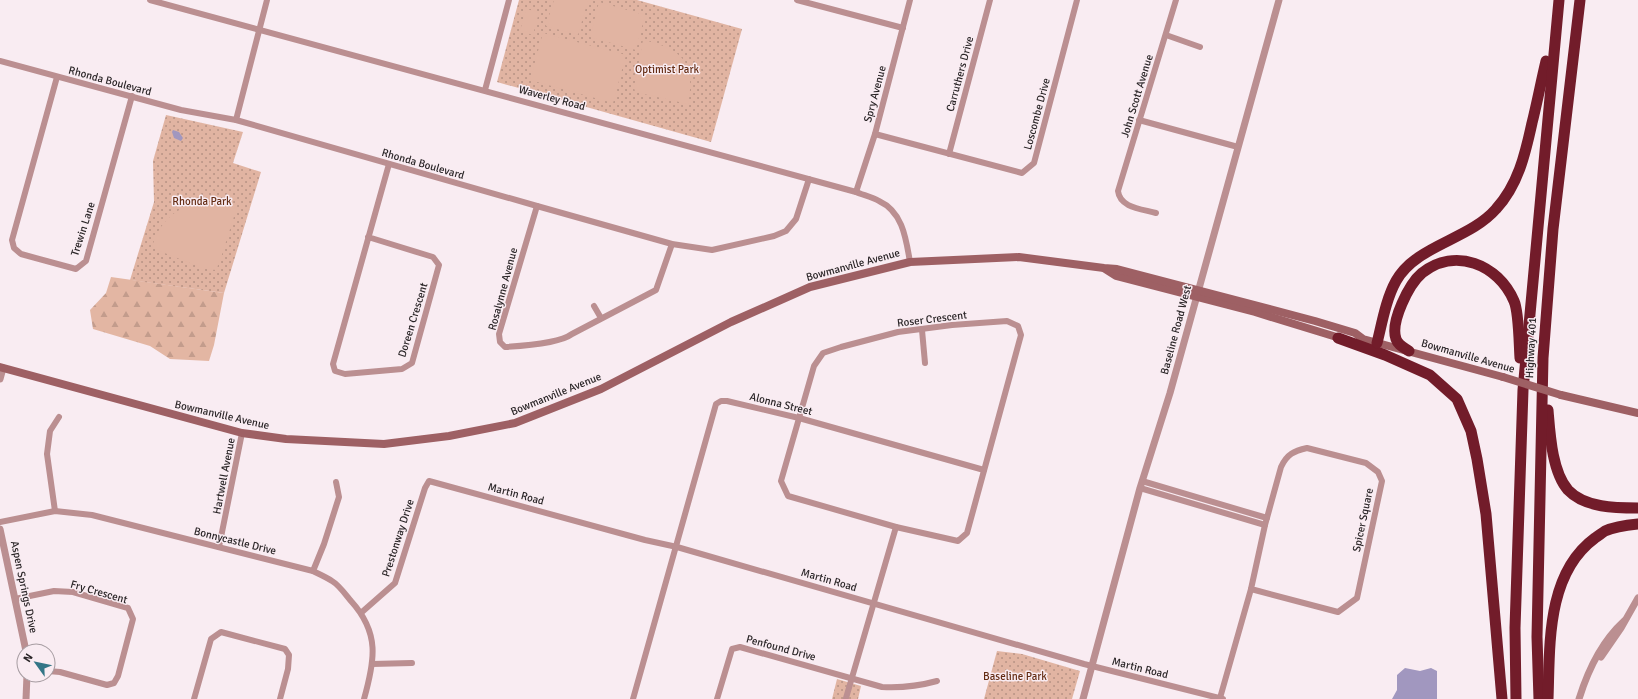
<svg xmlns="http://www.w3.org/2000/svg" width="1638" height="699" font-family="Signika,sans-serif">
<defs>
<pattern id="forest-firs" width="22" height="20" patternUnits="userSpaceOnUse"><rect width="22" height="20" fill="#e3b6a3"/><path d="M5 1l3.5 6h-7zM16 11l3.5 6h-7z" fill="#c39c8c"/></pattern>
<pattern id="park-dots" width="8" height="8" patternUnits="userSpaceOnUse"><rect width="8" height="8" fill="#e1b4a2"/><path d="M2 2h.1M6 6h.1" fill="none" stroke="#b79284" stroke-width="1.8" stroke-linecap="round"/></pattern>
</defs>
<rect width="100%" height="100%" fill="#f9ecf2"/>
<polygon fill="url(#forest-firs)" points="111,277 224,293 214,345 209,361 170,359 150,346 93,329 90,310 106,293"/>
<g fill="url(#park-dots)">
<polygon points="519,0 637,0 742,29 711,142 497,82"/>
<polygon points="166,115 243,132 233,163 261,172 224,293 130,280 154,202 153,161"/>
<polygon points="997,651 1022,654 1080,671 1072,699 984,699"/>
<polygon points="837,679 861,686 858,699 832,699"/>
</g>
<g fill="#e1b4a2">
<polygon points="554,0 588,0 578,35 546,26"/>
<polygon points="599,2 645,15 636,50 590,37"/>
<polygon points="526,9 539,12 533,35 520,31"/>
<polygon points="543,33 626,55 613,103 530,80"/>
<path d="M643,40C683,49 696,63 688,104L635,92L634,87Z"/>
<path d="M202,202H217L237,207L220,261H219L217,269L214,270L206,267L205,269L152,248C158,223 176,206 202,202Z"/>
</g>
<g fill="#a197bf">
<polygon points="173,130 179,132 183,138 181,141 174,138 172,132"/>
<polygon points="1405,668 1420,671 1431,668 1437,671 1437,699 1392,699 1397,690 1397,675"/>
</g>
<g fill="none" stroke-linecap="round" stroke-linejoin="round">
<g stroke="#bb8f91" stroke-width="6">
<path d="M150,0L856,192C863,195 872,197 879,201C903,212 906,239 910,262"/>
<polyline points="797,0 903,28"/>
<polyline points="1166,35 1200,47"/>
<polyline points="0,61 181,110 236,120 537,206 672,244 712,250 774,236 786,231 796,219 809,179"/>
<polyline points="57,77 12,240 14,248 21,254 76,269 86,261 132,96"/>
<polyline points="485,90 509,0"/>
<polyline points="236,120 267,0"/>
<polyline points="1139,120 1238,147"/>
<polyline points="875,134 1022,173 1034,163 1077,0"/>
<polyline points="949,154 990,0"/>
<polyline points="856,192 875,134 910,0"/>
<path d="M537,206L499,334L500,342L505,347C522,346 560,343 572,334L656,290L672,244"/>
<path d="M1156,213C1142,209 1120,208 1118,191L1176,0"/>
<polyline points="368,237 433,257 439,265 412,363 402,369 345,374 335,371 333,364 389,164"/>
<polyline points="594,306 601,318"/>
<polygon points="1007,321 1018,326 1021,335 967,533 958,541 896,527 788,496 781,481 814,366 823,353 841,347 898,332 952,325"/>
<polyline points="922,330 925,363"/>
<path d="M1307,448L1366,463L1378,472L1382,481L1357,598L1338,612L1251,589L1265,525L1281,467C1287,454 1294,451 1307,448Z"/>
<polyline points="1142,481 1267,518"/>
<polyline points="1140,488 1265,525"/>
<polyline points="55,511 47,454 50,431 59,417"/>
<path d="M0,522L55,511L92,515L313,571C319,574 326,577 332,581C339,585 346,595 351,601C380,633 375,660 364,699"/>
<polyline points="219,547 242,433"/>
<polyline points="313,571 324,544 339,497 336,482"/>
<polyline points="15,599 54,591 73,592 128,608 133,619 118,676 114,683 107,685 60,672 48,671"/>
<polyline points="362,612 395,583 425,488 429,481 645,540 677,547 1084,664 1223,699"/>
<polyline points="372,664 412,663"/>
<polyline points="846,698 896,527"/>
<polyline points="1220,698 1251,589"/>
<polyline points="194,699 211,639 221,632 285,649 289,655 288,669 280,699"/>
<polyline points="633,699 716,404 721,401 727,401 799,418 984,470"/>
<path d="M717,699L732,649L740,647L882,687C901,688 919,686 937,681"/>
</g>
<g stroke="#bb8f91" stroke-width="7">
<polyline points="0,379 3,368"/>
<polyline points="0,529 26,651"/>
<polyline points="1601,657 1621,628 1638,598"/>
<polyline points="26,699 27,675"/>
<polyline points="1083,699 1140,488 1170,393 1279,0"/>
<path d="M1579,699C1588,670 1601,642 1624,621"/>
</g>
<g stroke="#9e6064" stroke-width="8">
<polyline points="1105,269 1116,276 1255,312 1343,339"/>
<polyline points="0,367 242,433 286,439 384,444 449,436 515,423 601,389 731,322 810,287 910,262 1019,257 1104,268 1117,269 1315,321 1355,333 1363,339 1503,377"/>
<polyline points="1561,395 1638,413"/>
</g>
<g stroke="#721c2a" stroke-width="11">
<polyline points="1338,338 1385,355 1430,375 1457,399 1471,431 1477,459 1486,514 1502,699"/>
<path d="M1377,343C1382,323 1386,299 1396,281C1416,245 1469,240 1496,209C1518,185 1525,155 1532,123C1537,103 1541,82 1546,61"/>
<path d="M1409,351C1403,347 1398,345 1396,339C1390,322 1409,284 1422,273C1455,247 1498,264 1514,301C1519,312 1519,344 1520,358"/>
<path d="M1548,410C1550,434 1552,472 1568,490C1585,508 1616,508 1638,508"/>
<polyline points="1516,699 1515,628 1523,390 1559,0"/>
<polyline points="1539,699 1537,637 1543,358 1553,229 1580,0"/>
<path d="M1548,699C1550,645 1546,574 1595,538C1598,536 1602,533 1605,531C1614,527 1628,525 1638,524"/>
</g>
<polyline stroke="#9e6064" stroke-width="8" points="1503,377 1561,395"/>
</g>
<g text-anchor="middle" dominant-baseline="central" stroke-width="3" stroke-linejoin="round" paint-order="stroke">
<g font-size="11" fill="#642c13" stroke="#f9ecf2">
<text x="667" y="69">Optimist Park</text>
<text x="202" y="201">Rhonda Park</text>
<text x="1015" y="676">Baseline Park</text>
</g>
<g font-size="11" fill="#2a2527" stroke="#f9ecf2">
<text transform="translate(960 74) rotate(-75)">Carruthers Drive</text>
<text transform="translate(110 81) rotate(15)">Rhonda Boulevard</text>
<text transform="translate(875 94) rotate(-75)">Spry Avenue</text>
<text transform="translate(1137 96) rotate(-73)">John Scott Avenue</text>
<text transform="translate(552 98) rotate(15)">Waverley Road</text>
<text transform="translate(1037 114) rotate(-75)">Loscombe Drive</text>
<text transform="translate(423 164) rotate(16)">Rhonda Boulevard</text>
<text transform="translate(83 229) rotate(-72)">Trewin Lane</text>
<text transform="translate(853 265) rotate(-15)">Bowmanville Avenue</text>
<text transform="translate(503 289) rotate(-75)">Rosalynne Avenue</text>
<text transform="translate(932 319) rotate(-7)">Roser Crescent</text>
<text transform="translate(413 320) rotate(-73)">Doreen Crescent</text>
<text transform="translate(1176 330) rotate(-75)">Baseline Road West</text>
<text transform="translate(1531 348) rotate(-87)">Highway 401</text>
<text transform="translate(1468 356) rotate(16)">Bowmanville Avenue</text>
<text transform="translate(556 394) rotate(-22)">Bowmanville Avenue</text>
<text transform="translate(781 404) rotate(14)">Alonna Street</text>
<text transform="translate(222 415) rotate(13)">Bowmanville Avenue</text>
<text transform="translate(224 476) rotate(-79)">Hartwell Avenue</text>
<text transform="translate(516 494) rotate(15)">Martin Road</text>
<text transform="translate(1363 520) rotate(-78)">Spicer Square</text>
<text transform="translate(398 538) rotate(-72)">Prestonway Drive</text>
<text transform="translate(235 541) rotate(14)">Bonnycastle Drive</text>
<text transform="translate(829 580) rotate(16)">Martin Road</text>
<text transform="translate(24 587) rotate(78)">Aspen Springs Drive</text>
<text transform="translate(99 592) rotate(16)">Fry Crescent</text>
<text transform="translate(781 648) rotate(15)">Penfound Drive</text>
<text transform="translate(1140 668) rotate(14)">Martin Road</text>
</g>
</g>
<g transform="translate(36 663) rotate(303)"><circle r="19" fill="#f9ecf2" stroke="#a69ca1"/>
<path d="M0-3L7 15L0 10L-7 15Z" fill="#337687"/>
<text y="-6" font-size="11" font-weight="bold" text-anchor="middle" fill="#2a2527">N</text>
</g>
</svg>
